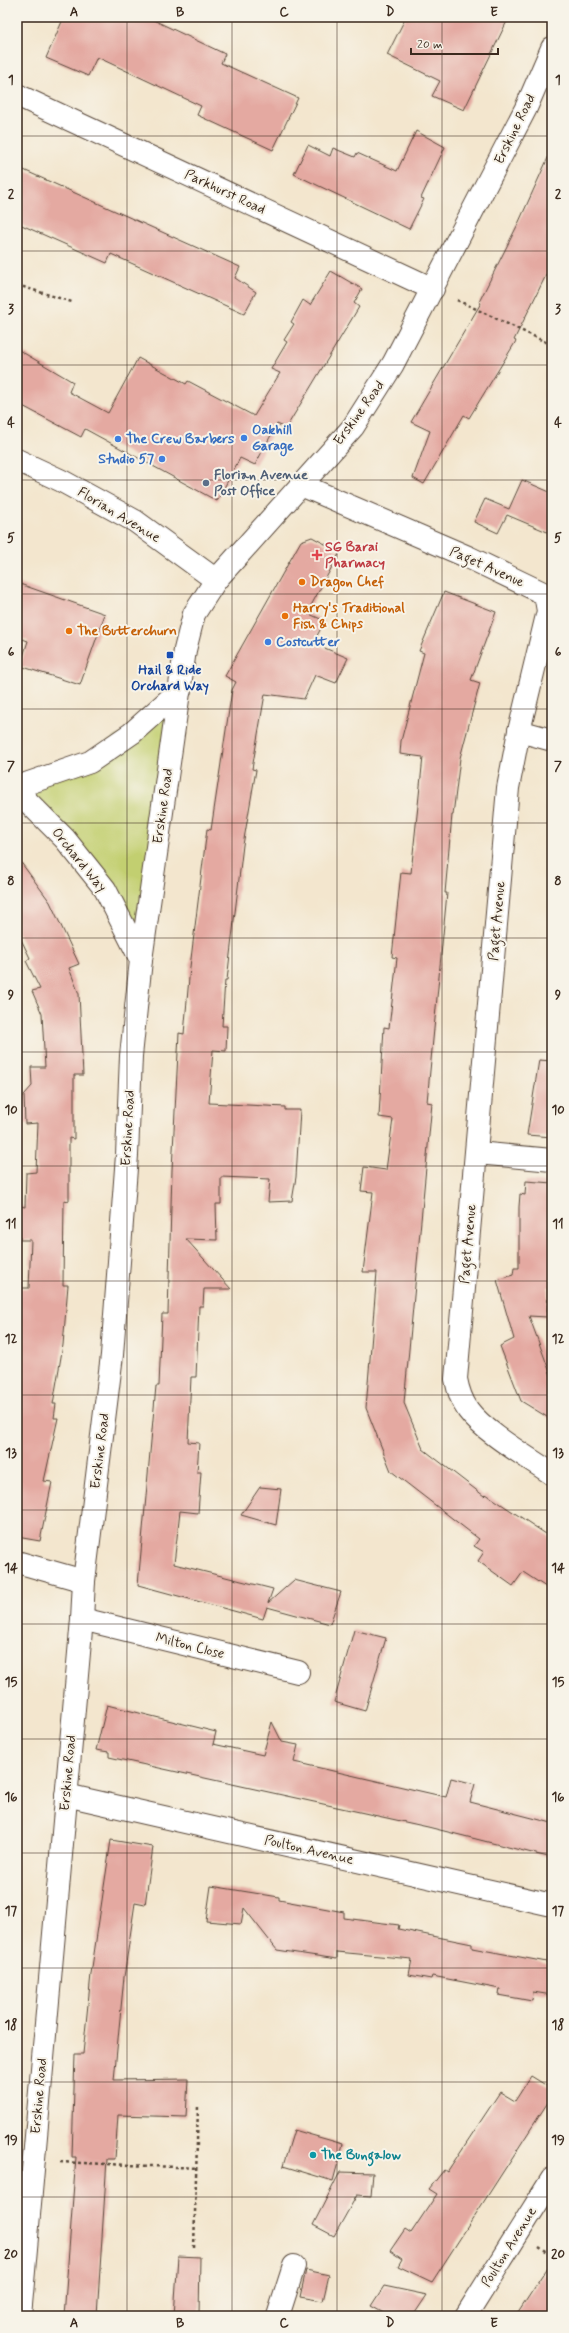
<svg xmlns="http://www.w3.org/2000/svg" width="569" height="2333" font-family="Mynerve,sans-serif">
<rect width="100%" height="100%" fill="#f7f3e8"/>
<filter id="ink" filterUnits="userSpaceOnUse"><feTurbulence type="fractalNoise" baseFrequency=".025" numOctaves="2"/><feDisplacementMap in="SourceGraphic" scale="8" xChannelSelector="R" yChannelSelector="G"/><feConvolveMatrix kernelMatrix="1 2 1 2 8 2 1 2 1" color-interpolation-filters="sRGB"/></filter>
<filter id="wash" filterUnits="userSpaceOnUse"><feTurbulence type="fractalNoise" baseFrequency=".012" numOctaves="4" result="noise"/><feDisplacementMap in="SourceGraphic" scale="16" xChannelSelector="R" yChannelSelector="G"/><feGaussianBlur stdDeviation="0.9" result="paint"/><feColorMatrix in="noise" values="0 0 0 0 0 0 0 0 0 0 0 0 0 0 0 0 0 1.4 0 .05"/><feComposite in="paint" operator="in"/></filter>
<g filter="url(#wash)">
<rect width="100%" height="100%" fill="#f3e6ce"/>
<polygon fill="#c2cf70" stroke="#7e7c47" points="173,704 137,943 24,791"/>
<g id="blocks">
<g fill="#e4a9a1">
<polygon points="64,17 147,17 225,54 221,63 298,98 273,150 197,115 201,106 97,57 88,76 46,58"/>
<polygon points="406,17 509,17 464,110 432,96 440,81 387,55"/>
<polygon points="416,131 445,147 421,198 424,199 409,229 294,174 308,145 330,156 333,148 355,157 357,153 397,171"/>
<polygon points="552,149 552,263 514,340 516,341 469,418 464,415 424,484 413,478 430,431 411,422 481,303 479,302 518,224"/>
<polygon points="17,167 240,267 235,278 256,292 244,314 111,254 107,263 17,223"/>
<polygon points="331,271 362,289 354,303 359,307 286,428 277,424 255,465 240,458 217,501 85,429 81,437 17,403 17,349 73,382 69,392 108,413 138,358 186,384 188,381 254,416 280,373 271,369 287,342 284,340 294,324 291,322 303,300 310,305"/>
<polygon points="522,480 552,493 552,534 507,515 498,533 474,522 485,499 509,509"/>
<polygon points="312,537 340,552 307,613 325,621 313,643 348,658 336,683 315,675 304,699 265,694 252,769 256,770 243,845 227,980 225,980 222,1026 227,1026 226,1051 213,1050 209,1103 285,1107 285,1110 300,1110 296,1177 292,1201 268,1202 270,1179 221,1177 221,1204 216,1204 217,1240 186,1239 231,1289 204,1289 203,1306 199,1306 196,1377 191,1377 188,1442 199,1443 197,1472 201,1472 198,1513 180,1511 174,1564 273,1589 268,1603 294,1580 341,1592 330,1624 267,1607 263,1619 138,1585 156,1386 159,1386 162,1314 168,1314 172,1170 179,1033 184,1034 190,967 207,829 211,830 232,690 236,682 225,676 301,541"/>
<polygon points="17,583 105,614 80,685 20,666 28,641 17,637"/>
<polygon points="444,592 496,612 471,680 480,683 460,758 453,815 452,815 445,893 447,893 427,1102 432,1103 404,1403 423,1449 484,1496 486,1494 552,1538 552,1591 523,1572 513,1586 478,1561 484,1552 474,1546 479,1539 391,1471 366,1408 377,1272 363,1272 373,1192 361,1191 364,1167 386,1170 393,1119 379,1117 384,1027 389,1028 397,958 392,957 401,872 411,873 423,757 400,754 401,741 424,653 419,651"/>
<polygon points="17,857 50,902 79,964 69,968 79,994 83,1075 74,1075 74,1139 69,1138 69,1201 64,1200 63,1285 68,1285 63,1345 53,1404 56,1404 54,1418 58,1418 44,1481 52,1482 40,1541 17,1537 17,1324 20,1288 29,1288 31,1240 20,1240 20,1206 25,1207 26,1173 36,1172 38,1123 25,1124 24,1095 32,1086 31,1067 45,1067 42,1014 32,991 40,989 26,961 30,958 17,931"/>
<polygon points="539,1060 552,1061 552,1137 527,1135"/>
<polygon points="526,1181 552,1183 552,1287 548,1287 547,1317 529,1316 552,1378 552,1420 521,1401 500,1346 514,1339 497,1280 513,1275 514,1268 519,1268 519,1207 520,1194 525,1195"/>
<polygon points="260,1487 281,1489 276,1525 241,1515"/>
<polygon points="354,1630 386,1638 365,1711 334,1702"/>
<polygon points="107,1705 216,1732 213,1744 263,1755 272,1722 282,1742 298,1745 294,1762 446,1797 451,1778 475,1784 470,1802 552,1823 552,1858 428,1827 109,1757 109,1752 96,1750"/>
<polygon points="111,1840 153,1847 145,1905 135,1903 124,1977 114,2080 188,2079 186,2117 118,2115 115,2159 107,2159 97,2316 64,2316 76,2157 72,2157 75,2054 83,2054 91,1974"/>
<polygon points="211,1886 279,1897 279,1900 344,1912 344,1918 399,1925 398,1929 472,1944 472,1948 552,1963 552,1995 533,1992 532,2001 499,1995 500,1989 432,1976 431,1979 409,1975 412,1959 337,1952 337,1959 277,1950 244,1908 241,1924 206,1921"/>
<polygon points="531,2076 552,2089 552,2096 432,2282 398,2266 402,2259 390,2251 405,2229 411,2233 437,2194 429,2189 444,2170 447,2172 500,2092 515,2101"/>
<polygon points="294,2130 343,2144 333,2181 283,2166"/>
<polygon points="340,2172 373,2173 371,2196 357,2195 334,2236 313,2225"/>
<polygon points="178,2256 200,2257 199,2316 174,2316"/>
<polygon points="552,2261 552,2316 516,2316"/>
<polygon points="306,2270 329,2275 323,2301 300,2297"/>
<polygon points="384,2286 427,2295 413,2316 389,2316 371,2306"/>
</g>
</g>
</g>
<g filter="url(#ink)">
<use href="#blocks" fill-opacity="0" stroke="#574638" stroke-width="1"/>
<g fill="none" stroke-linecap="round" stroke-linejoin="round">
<g stroke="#574638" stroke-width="24">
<g id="minor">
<polyline points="17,95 433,289"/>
<polyline points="17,460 62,481 135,521 216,580"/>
<path d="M301,485L468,557L545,594L548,611L519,731L508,788L456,1379C458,1390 461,1400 468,1410C484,1432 529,1458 552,1474"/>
<polyline points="519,731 552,740"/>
<polyline points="17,787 90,762 132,733 180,690"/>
<polyline points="17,791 65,839 105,889 141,960"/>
<polyline points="477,1153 552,1160"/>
<polyline points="17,1562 84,1581"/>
<polyline points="82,1619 298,1672"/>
<polyline points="66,1795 552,1905"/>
<polyline points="20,2316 82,1619 84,1581 112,1355 127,1155 131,1056 141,960 185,650 194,614 216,580 353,427 393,364 526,108 552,48"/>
<polyline points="278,2316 294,2266"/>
<polyline points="466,2316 552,2179"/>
</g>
</g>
<g stroke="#574638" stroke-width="2.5" stroke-dasharray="3 3" stroke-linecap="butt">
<polyline points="17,285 72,302"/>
<polyline points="457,300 552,345"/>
<polyline points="60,2162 198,2168"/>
<polyline points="539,2247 552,2256"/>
<polyline points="194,2248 198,2106"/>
</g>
<use href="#minor" stroke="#fff" stroke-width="22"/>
</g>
</g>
<path fill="none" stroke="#3b2a1e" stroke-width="1" stroke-opacity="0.55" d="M127,17V2316M232,17V2316M337,17V2316M442,17V2316M17,136H552M17,251H552M17,365H552M17,480H552M17,594H552M17,709H552M17,823H552M17,938H552M17,1052H552M17,1166H552M17,1281H552M17,1395H552M17,1510H552M17,1624H552M17,1739H552M17,1853H552M17,1968H552M17,2082H552M17,2197H552"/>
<g fill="#3f7fe0" stroke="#f7f3e8" stroke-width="1.5">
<circle cx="244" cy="438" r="4"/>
<circle cx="118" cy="439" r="4"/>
<circle cx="162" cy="459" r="4"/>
<circle cx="268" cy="642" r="4"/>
</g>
<circle fill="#5c6f8a" stroke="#f7f3e8" stroke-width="1.5" cx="206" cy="483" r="4"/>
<path fill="#e0444e" stroke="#f7f3e8" stroke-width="1.5" d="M315 549h4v4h4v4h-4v4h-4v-4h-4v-4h4z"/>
<g fill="#e8710a" stroke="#f7f3e8" stroke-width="1.5">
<circle cx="302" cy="582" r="4"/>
<circle cx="285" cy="616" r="4"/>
<circle cx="69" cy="631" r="4"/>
</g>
<rect fill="#1a4fb4" stroke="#f7f3e8" stroke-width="1.5" x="166" y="651" width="8" height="8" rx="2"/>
<circle fill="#0f9aa8" stroke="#f7f3e8" stroke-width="1.5" cx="313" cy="2155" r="4"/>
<g text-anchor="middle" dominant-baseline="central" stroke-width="4" stroke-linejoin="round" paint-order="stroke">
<g font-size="14" fill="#3b2a1e" stroke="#f7f3e8">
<text transform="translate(515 129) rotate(-64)">Erskine Road</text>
<text transform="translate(225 192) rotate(25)">Parkhurst Road</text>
<text transform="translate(359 413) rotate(-54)">Erskine Road</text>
<text transform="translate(119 515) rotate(31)">Florian Avenue</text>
<text transform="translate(487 567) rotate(24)">Paget Avenue</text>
<text transform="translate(163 806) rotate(-82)">Erskine Road</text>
<text transform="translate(79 860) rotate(51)">Orchard Way</text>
<text transform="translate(497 921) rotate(-85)">Paget Avenue</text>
<text transform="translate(128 1128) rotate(-87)">Erskine Road</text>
<text transform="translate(468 1244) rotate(-85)">Paget Avenue</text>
<text transform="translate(100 1451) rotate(-83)">Erskine Road</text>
<text transform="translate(190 1646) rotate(14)">Milton Close</text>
<text transform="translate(68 1773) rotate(-85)">Erskine Road</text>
<text transform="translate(309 1850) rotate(13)">Poulton Avenue</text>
<text transform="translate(39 2096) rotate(-85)">Erskine Road</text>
<text transform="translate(509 2247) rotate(-58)">Poulton Avenue</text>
</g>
<g font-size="14" font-weight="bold" fill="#366cbe" stroke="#f7f3e8" text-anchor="start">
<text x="252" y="430">Oakhill<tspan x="252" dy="16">Garage</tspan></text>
<text x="126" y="439">The Crew Barbers</text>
<text x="154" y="459" text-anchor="end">Studio 57</text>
<text x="276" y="642">Costcutter</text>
</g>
<g font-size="14" font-weight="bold" fill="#4e5e75" stroke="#f7f3e8" text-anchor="start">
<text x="214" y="475">Florian Avenue<tspan x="214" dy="16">Post Office</tspan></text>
</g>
<g font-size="14" font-weight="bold" fill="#be3a42" stroke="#f7f3e8" text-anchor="start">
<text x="325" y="547">SG Barai<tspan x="325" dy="16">Pharmacy</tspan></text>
</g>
<g font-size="14" font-weight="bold" fill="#c56008" stroke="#f7f3e8" text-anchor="start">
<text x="310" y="582">Dragon Chef</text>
<text x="293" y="608">Harry's Traditional<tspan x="293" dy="16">Fish &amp; Chips</tspan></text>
<text x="77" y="631">The Butterchurn</text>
</g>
<g font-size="14" font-weight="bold" fill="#164399" stroke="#f7f3e8">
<text x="170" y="670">Hail &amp; Ride<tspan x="170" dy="16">Orchard Way</tspan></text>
</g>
<g font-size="14" font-weight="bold" fill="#0d838f" stroke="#f7f3e8" text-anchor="start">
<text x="321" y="2155">The Bungalow</text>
</g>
</g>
<rect width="569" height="2333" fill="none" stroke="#f7f3e8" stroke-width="44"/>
<path d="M411 48v6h87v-6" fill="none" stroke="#3b2a1e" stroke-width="2"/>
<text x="417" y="48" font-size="12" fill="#3b2a1e" stroke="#f7f3e8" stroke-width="3" paint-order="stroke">20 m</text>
<rect x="22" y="22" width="525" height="2289" fill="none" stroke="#3b2a1e" stroke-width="1.5"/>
<g font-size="13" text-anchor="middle" font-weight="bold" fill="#3b2a1e">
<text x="74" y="16">A</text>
<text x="180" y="16">B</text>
<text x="284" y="16">C</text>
<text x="390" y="16">D</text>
<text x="494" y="16">E</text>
<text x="11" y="84">1</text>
<text x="558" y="84">1</text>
<text x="11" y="198">2</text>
<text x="558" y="198">2</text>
<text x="11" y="313">3</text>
<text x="558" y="313">3</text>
<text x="11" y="427">4</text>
<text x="558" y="427">4</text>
<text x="11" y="542">5</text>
<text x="558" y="542">5</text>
<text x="11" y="656">6</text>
<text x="558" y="656">6</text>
<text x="11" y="770">7</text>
<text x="558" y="770">7</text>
<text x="11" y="885">8</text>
<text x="558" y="885">8</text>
<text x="11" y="999">9</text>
<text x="558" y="999">9</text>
<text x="11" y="1114">10</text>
<text x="558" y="1114">10</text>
<text x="11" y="1228">11</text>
<text x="558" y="1228">11</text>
<text x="11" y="1343">12</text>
<text x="558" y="1343">12</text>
<text x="11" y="1457">13</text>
<text x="558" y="1457">13</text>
<text x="11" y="1572">14</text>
<text x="558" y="1572">14</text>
<text x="11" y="1686">15</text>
<text x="558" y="1686">15</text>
<text x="11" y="1801">16</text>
<text x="558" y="1801">16</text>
<text x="11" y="1915">17</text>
<text x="558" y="1915">17</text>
<text x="11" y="2029">18</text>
<text x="558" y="2029">18</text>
<text x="11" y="2144">19</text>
<text x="558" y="2144">19</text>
<text x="11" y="2258">20</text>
<text x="558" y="2258">20</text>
<text x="74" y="2327">A</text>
<text x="180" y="2327">B</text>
<text x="284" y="2327">C</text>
<text x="390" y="2327">D</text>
<text x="494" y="2327">E</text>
</g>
</svg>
